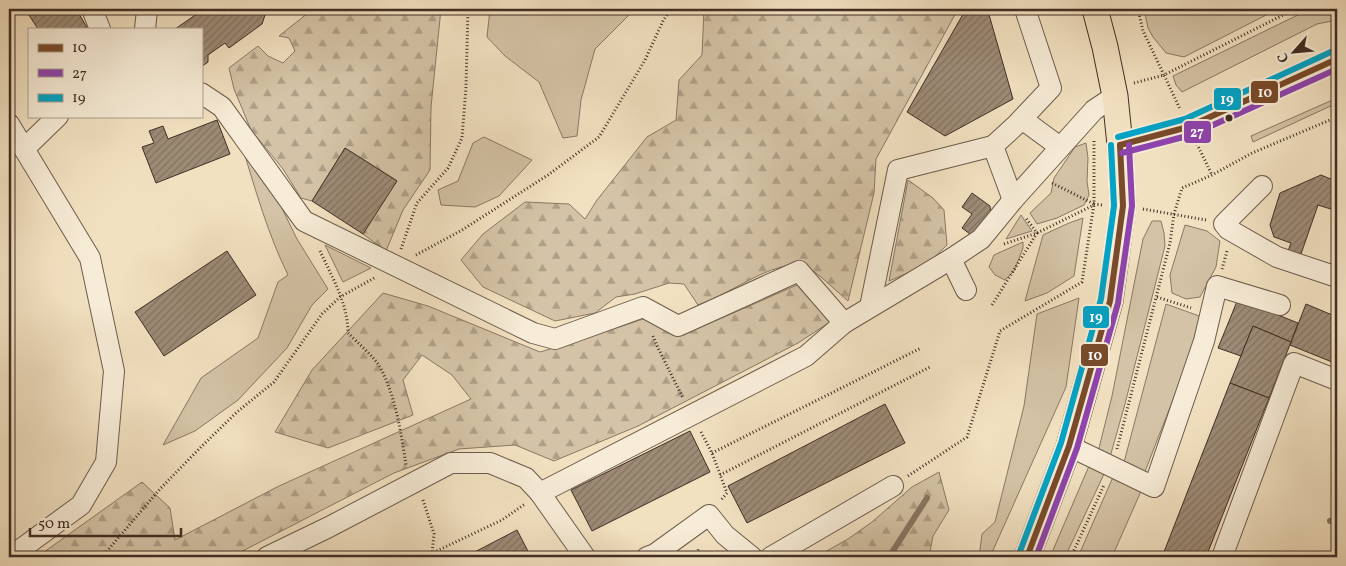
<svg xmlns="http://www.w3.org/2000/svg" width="1346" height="566" font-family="Vollkorn,serif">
<defs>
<pattern id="forest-firs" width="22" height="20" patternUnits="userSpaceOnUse" patternTransform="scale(1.25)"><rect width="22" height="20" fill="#d4c3a6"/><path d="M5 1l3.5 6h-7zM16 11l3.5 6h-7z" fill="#ae9f87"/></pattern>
<pattern id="building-hatch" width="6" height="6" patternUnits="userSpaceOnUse" patternTransform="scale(1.25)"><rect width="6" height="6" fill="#9d8b76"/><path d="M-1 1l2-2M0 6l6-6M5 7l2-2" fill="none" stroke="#827261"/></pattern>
</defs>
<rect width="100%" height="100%" fill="#f2e1c1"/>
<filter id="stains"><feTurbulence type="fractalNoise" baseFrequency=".004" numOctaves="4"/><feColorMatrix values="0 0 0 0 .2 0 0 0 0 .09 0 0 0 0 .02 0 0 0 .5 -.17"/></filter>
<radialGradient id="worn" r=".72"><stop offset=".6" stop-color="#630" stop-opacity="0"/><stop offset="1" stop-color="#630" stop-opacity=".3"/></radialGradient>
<g fill="#d4c3a6" stroke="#8a7865">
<polygon points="490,9 635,9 595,49 581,100 577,136 563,138 539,82 505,56 487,37"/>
<polygon points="1144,9 1278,9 1184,57 1166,53 1153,37 1148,28"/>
<polygon points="1310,9 1337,9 1337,20 1317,24 1182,92 1176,85 1173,76"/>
<polygon points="1337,98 1337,103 1253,142 1251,136"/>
<polygon points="484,137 532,160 499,196 475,207 441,205 438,190 458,181 473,143"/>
<polygon points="1086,143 1088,158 1087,181 1089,195 1084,205 1057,218 1037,224 1030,213 1051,193 1054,178 1075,147"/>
<path d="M243,149L277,198L297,239L328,289L312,305L287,348L238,400L195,431L163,445L201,378L258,338L278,282L288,275C268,234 256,192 243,149Z"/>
<polygon points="1021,215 1032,231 1006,239"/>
<polygon points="1083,218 1074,276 1047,293 1025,301 1043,235 1069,223"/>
<polygon points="1152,221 1161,221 1164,233 1165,246 1125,404 1110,457 1098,452 1112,396 1143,239"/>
<polygon points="1185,225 1207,231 1220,241 1216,267 1200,297 1186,299 1172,293 1170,275"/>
<polygon points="1023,242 1023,248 1014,271 1005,280 995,275 989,267 994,255"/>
<polygon points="325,245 371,268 343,282"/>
<polygon points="1079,298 1066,387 990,557 979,557 982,534 995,522 1024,406 1037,314"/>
<polygon points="1166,304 1202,317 1197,338 1144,474 1123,466"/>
<polygon points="1089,466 1105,472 1065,557 1050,557"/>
<polygon points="1113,477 1142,489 1112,557 1078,557"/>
</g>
<g fill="url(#forest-firs)" stroke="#8a7865">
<polygon points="313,9 441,9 431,107 430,170 403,210 386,251 363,234 396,180 345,148 312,201 301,198 283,169 251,130 234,89 229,68 258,46 268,56 283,63 295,51 289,38 279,36"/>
<path d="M704,9H958L876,159L874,193L848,301L821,277L801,262C794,264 788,265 781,267C752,275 727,295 698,305L684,284L669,283L635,294L616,297L595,313L555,321L483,287L461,260L483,234L525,202L569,204L585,219L597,200L647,137L676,120L679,80L702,55Z"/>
<polygon points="908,180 933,198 944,210 947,245 926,265 889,281"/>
<polygon points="797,285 830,322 798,343 638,426 554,461 515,445 459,449 394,473 231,557 37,557 142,482 170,508 175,540 279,486 471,399 452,375 422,355 403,380 413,415 328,448 275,432 312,370 383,293 428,306 540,352 587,338 643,319 683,335"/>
<polygon points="939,472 949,510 933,536 929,557 819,557 823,553 848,539 872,522 912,487"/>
</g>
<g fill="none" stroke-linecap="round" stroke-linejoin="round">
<g stroke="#877562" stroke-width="6">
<polyline points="1330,521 1337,519"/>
<polyline points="889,557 927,498"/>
</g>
</g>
<g fill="url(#building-hatch)" stroke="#412e24">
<polygon points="25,9 76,9 88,29 38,29"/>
<polygon points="204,9 273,9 265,15 262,24 229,48 225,43 208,55 208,62 201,67 201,29 175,29"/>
<polygon points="966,9 984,9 988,11 1013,99 945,136 907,112"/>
<polygon points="217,120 230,154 156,183 142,147 154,143 149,131 163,126 168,139"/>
<polygon points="345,148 397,181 363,234 312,201"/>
<polygon points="1321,175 1333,180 1337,177 1337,211 1318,205 1301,254 1288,251 1291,243 1274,237 1270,225 1280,193"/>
<polygon points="972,193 990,206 991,216 980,230 970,234 962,228 972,214 962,207"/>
<polygon points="227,251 256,295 164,356 135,312"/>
<polygon points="1238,299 1298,323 1291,342 1253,326 1241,356 1218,348"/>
<polygon points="1306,304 1337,317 1337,364 1290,345"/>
<polygon points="1253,326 1291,342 1269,398 1230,383"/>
<polygon points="1230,383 1269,398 1206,557 1162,557"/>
<polygon points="885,404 905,443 747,523 728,486"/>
<polygon points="690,431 710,472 592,531 571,490"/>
<polygon points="517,530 531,557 465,557"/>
</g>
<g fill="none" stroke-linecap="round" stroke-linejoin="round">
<g stroke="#6d5b4b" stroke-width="22">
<g id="minor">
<polyline points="92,9 100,29"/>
<polyline points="145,29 147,10 149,9"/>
<polyline points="201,93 222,107 304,221 533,333 555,339 643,307 678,326 799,271 844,323"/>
<polyline points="1022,119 1060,147"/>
<polyline points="9,124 90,258 114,371 106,462 81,505 10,557"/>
<polyline points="1120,145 1188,127 1337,59"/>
<polyline points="24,149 58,116"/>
<polyline points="1262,186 1224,224 1228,229 1277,257 1337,277"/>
<polyline points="1013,200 993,146 1017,124 1051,88 1025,9"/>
<polyline points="951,259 966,290"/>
<polyline points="870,307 898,170 993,146"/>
<polyline points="1069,446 1154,487 1204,341 1217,286 1280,305"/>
<polyline points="540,493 806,356 844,323 951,259 981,239 1013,200 1094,110 1115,96"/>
<polyline points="267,557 329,527 451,463 490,463 526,478 540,493 585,557"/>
<polyline points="647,557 655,554 709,515 725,535 752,557"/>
<polyline points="771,557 893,486"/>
<polyline points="1222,557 1294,363 1337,380"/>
</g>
</g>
<g stroke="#412e24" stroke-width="27">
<polyline id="major" points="1027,557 1069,446 1110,301 1123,206 1120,145 1115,96 1105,47 1095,9"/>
</g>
<g stroke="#412e24" stroke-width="3" stroke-dasharray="1 2.5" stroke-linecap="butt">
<polyline points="1138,9 1143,31 1164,75 1295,9"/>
<polyline points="1134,83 1164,75 1180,109"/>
<polyline points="1094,141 1094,204 1102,205"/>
<polyline points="1197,144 1212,175"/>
<polyline points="1052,183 1094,204"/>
<polyline points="1143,209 1206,220"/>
<polyline points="1004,244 1037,233 1094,205"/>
<polyline points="401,249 417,203 448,168 462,138 466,87 468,9"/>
<path d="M320,251C332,277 348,304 348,333C357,342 375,358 380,367C396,397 401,433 406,465"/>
<polyline points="416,255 462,230 548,175 599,137 645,60 663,21 671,9"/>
<polyline points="1222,269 1227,251"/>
<polyline points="1157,297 1191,308"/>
<polyline points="992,305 1037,233 1025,217"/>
<polyline points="653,336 658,348 683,398"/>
<polyline points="701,432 712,453 727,493 721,500"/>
<polyline points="1117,449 1170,243 1174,214 1182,188 1212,175 1252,153 1337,117"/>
<polyline points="712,453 921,348"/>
<polyline points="720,475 930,367"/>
<polyline points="908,476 967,437 1000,331 1082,282 1094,204"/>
<polyline points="423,500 434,534 432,554 433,557"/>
<polyline points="102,557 160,489 201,447 237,412 274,382 322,314 340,297 376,277"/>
<polyline points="424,557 502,520 525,504"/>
<polyline points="696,557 699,548"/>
<polyline points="1071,557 1104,485"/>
</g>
<use href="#minor" stroke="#f7ecd7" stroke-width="20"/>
<use href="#major" stroke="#f2e1c1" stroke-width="25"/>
<g stroke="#f7ecd7" stroke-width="10">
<g id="bus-1">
<polyline points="1120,145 1188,127 1337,59"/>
<polyline points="1027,557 1069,446 1110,301 1123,206 1120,145"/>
</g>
</g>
<g stroke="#f7ecd7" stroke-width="10">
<g id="bus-2">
<polyline points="1122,153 1191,135 1337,69"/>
<polyline points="1036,557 1077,448 1118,303 1132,206 1129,145"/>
</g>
</g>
<g stroke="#f7ecd7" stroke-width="10">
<g id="bus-3">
<polyline points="1118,137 1185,119 1333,51"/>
<polyline points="1019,554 1061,443 1101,299 1114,206 1111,145"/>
</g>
</g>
<use href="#bus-1" stroke="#7a4b2a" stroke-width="6"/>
<use href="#bus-2" stroke="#8e44ad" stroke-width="6"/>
<use href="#bus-3" stroke="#03a3c6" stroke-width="6"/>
</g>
<circle fill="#412e24" stroke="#f7ecd7" stroke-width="2" cx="1229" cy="118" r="4.5"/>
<g stroke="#f7ecd7" stroke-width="2">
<rect x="1250" y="80" width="29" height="24" rx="5" fill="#7a4b2a"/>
<rect x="1213" y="87" width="29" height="24" rx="5" fill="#03a3c6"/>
<rect x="1183" y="120" width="29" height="24" rx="5" fill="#8e44ad"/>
<rect x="1082" y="305" width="28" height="24" rx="5" fill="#03a3c6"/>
<rect x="1080" y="343" width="29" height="24" rx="5" fill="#7a4b2a"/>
</g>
<g font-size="14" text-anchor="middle" font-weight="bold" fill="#fff">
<text x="1265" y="97">10</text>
<text x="1227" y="104">19</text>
<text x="1197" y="137">27</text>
<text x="1096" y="322">19</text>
<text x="1095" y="360">10</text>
</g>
<rect width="1346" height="566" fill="none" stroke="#f2e1c1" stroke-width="30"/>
<rect x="10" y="10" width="1326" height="546" fill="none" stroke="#412e24" stroke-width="2.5"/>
<rect x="15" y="15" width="1316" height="536" fill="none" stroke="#412e24"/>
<rect x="28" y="28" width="175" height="90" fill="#f7ecd7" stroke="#aea08f"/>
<rect x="38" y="44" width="25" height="8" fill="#7a4b2a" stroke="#aea08f"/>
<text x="72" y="52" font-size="15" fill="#412e24">10</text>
<rect x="38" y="69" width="25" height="8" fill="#8e44ad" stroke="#aea08f"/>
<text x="72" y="78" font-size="15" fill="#412e24">27</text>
<rect x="38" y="94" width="25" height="8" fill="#03a3c6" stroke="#aea08f"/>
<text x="72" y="102" font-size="15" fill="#412e24">19</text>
<g transform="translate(1294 52) rotate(243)" stroke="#f7ecd7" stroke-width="4" paint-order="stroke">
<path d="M0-4L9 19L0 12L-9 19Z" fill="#412e24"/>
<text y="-8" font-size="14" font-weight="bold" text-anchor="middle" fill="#412e24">С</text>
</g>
<path d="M30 528v8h151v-8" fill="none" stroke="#412e24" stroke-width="2.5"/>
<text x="38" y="528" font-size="15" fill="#412e24" stroke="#f7ecd7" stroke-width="4" paint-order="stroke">50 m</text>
<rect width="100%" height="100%" filter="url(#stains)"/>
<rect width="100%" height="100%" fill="url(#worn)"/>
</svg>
